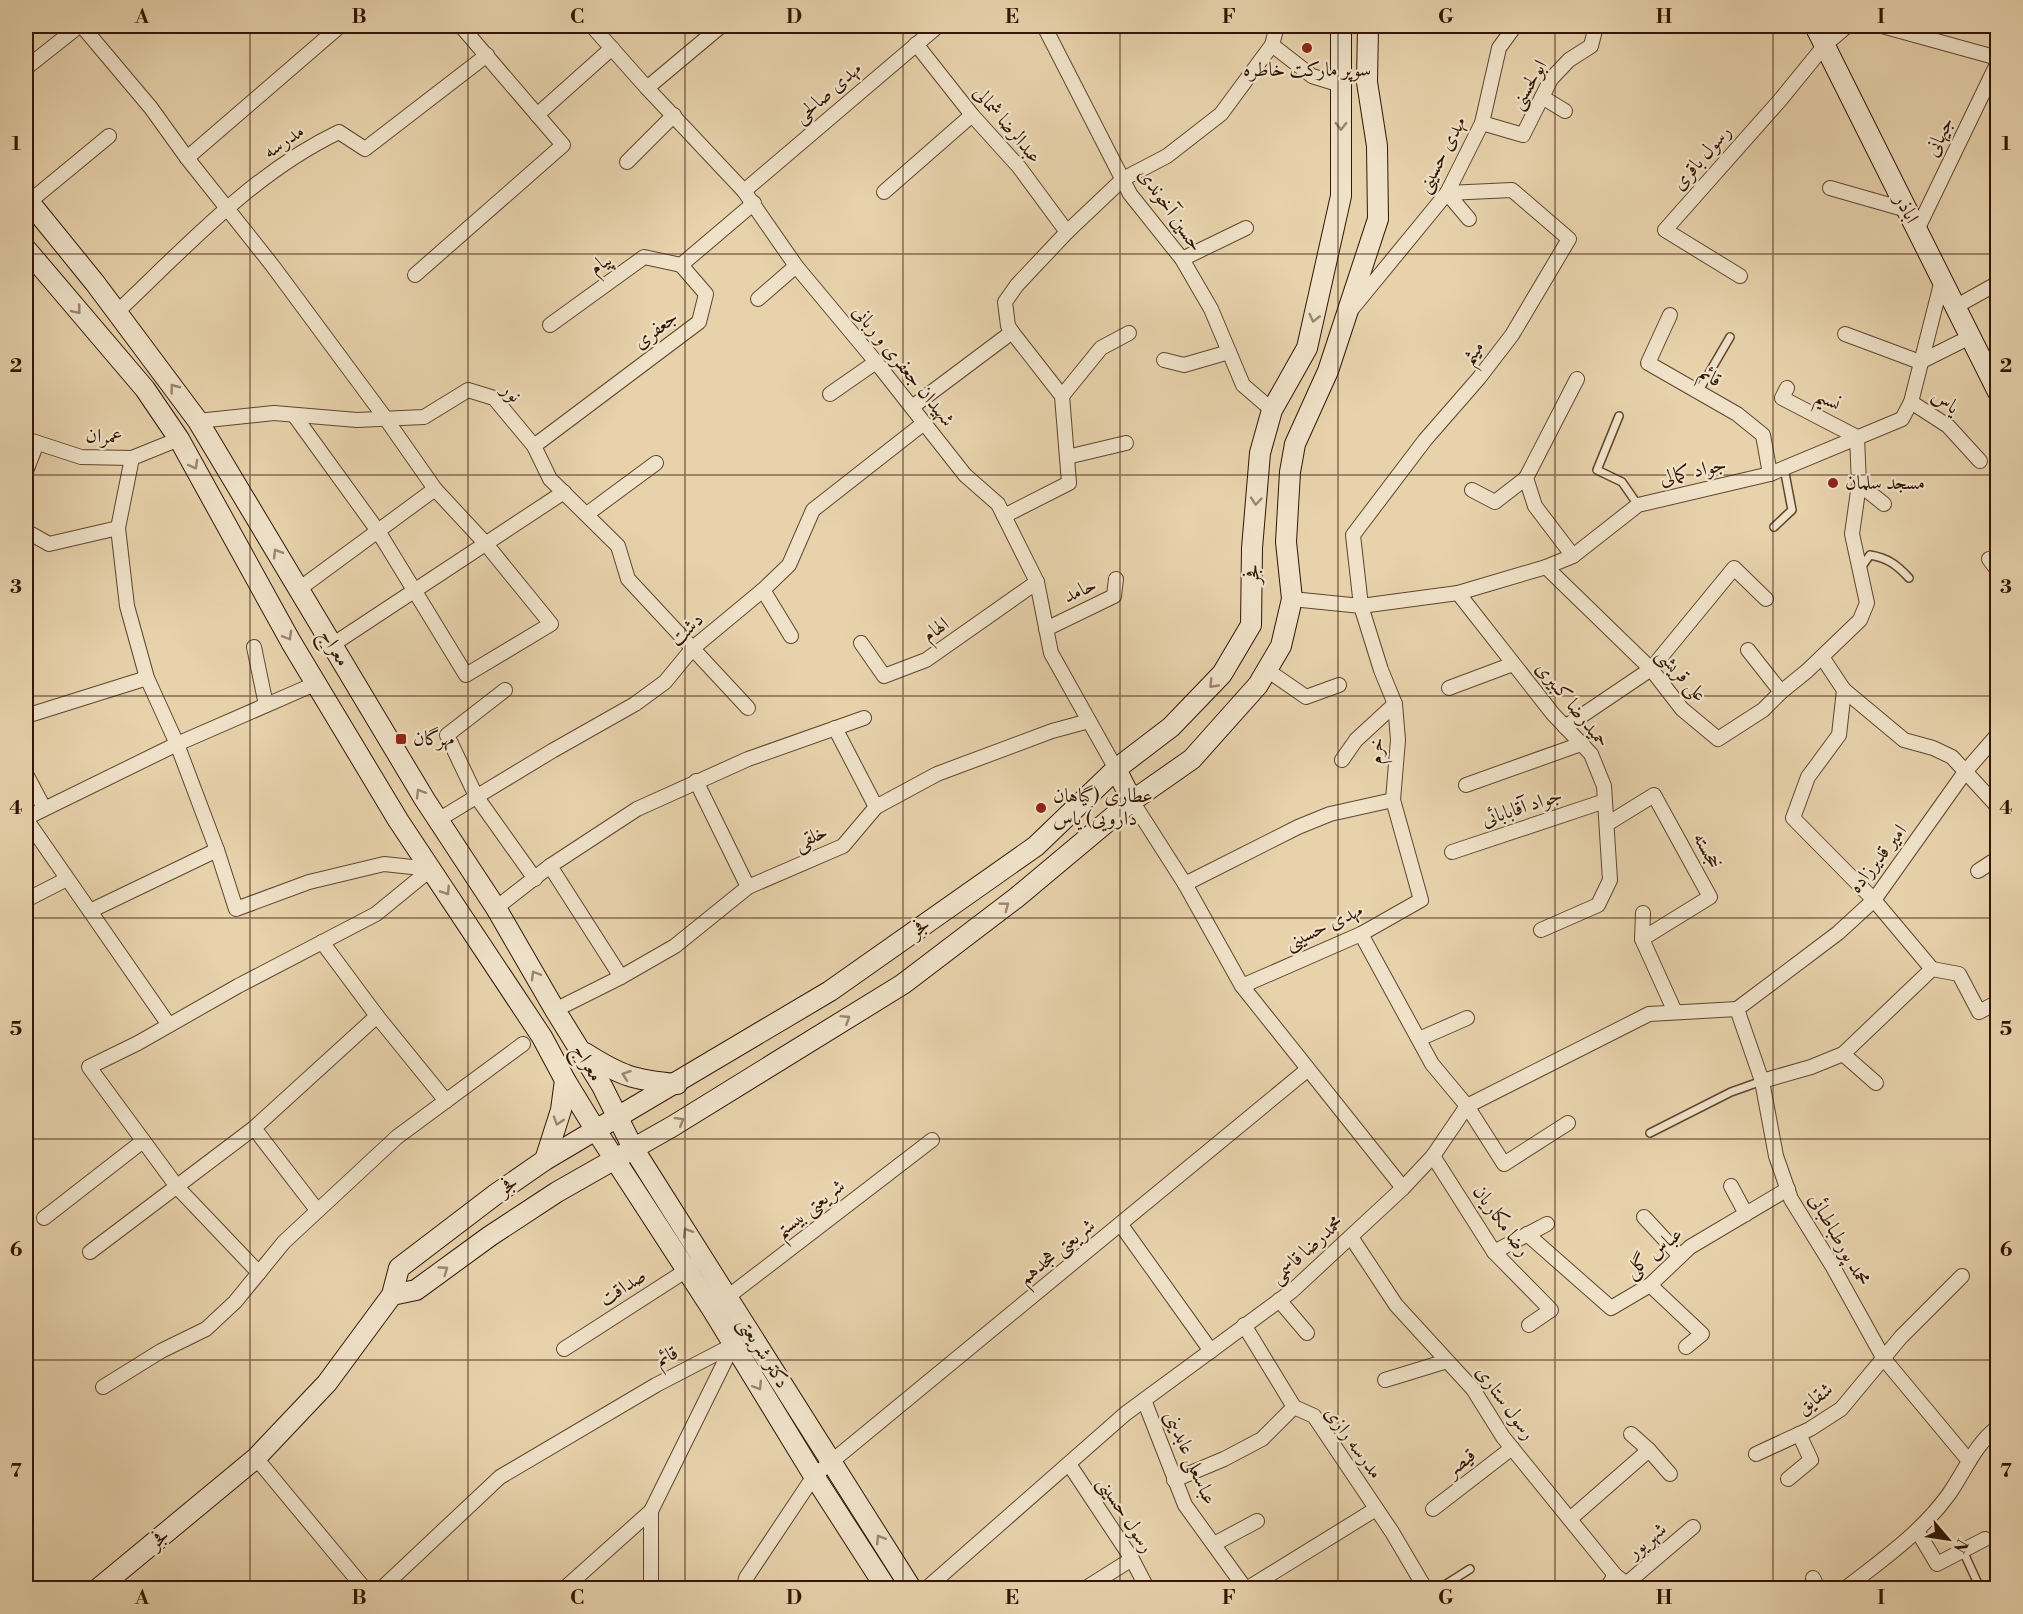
<svg xmlns="http://www.w3.org/2000/svg" width="2023" height="1614" font-family="'Libre Bodoni',Amiri,serif">
<rect width="100%" height="100%" fill="#e7d2ac"/>
<filter id="stains"><feTurbulence type="fractalNoise" baseFrequency=".00333" numOctaves="4"/><feColorMatrix values="0 0 0 0 .2 0 0 0 0 .09 0 0 0 0 .02 0 0 0 .5 -.17"/></filter>
<radialGradient id="worn" r=".72"><stop offset=".6" stop-color="#630" stop-opacity="0"/><stop offset="1" stop-color="#630" stop-opacity=".3"/></radialGradient>
<g fill="none" stroke-linecap="round" stroke-linejoin="round">
<g stroke="#60452e" stroke-width="10">
<g id="service">
<polyline points="1698,392 1730,337"/>
<polyline points="1619,416 1597,470 1622,482 1638,505"/>
<polyline points="1774,527 1792,510 1784,468"/>
<path d="M1860,569L1870,555C1888,558 1897,565 1909,578"/>
<polyline points="1650,1133 1731,1092 1762,1081"/>
<polyline points="1963,1551 1980,1588"/>
<polyline points="1440,1588 1470,1569"/>
</g>
</g>
<g stroke="#60452e" stroke-width="16">
<g id="minor">
<polyline points="82,26 151,108 187,158 272,265 386,419 435,489 486,544 551,624 466,675 378,531 294,415"/>
<polyline points="592,26 647,88 744,191 796,266 876,362 965,475 998,504 1037,582 1051,653 1116,769"/>
<polyline points="1044,26 1130,194 1182,259 1211,309 1243,385 1272,410"/>
<polyline points="1277,26 1272,45 1312,76 1341,85"/>
<polyline points="1882,26 1998,58"/>
<polyline points="916,44 972,115 1019,167 1067,232"/>
<polyline points="26,68 79,26"/>
<polyline points="647,88 721,26"/>
<polyline points="1542,97 1565,111"/>
<polyline points="537,115 612,48"/>
<polyline points="1482,123 1523,135 1551,79 1569,60 1591,46 1596,26"/>
<polyline points="187,158 340,26"/>
<polyline points="627,162 674,115"/>
<polyline points="1830,188 1907,210"/>
<polyline points="744,191 938,26"/>
<polyline points="884,192 972,115"/>
<polyline points="1447,193 1469,219"/>
<polyline points="29,202 109,136"/>
<polyline points="1917,230 1998,62"/>
<polyline points="1182,259 1246,228"/>
<polyline points="415,275 563,145 461,26"/>
<polyline points="1740,276 1665,230 1781,99 1825,45 1847,26"/>
<polyline points="758,299 796,266"/>
<polyline points="1955,307 1998,283"/>
<polyline points="1351,310 1447,193 1482,123 1499,48 1515,26"/>
<path d="M117,312C186,247 253,173 339,132L365,149L487,55"/>
<polyline points="1670,315 1648,363 1737,414 1763,435 1770,474"/>
<polyline points="550,325 644,257 681,265"/>
<polyline points="1845,334 1920,362 1970,337"/>
<polyline points="1164,360 1184,365 1229,352"/>
<polyline points="830,394 876,362"/>
<polyline points="1062,396 1101,348 1129,333"/>
<polyline points="1911,402 1948,426 1980,461"/>
<polyline points="912,407 1012,332"/>
<polyline points="198,421 274,413 357,420 424,417 468,390 494,398 534,446 550,479 618,546 628,579 748,708"/>
<polyline points="26,439 81,457 132,458 179,439"/>
<polyline points="534,446 699,322 706,294 681,265 754,203"/>
<polyline points="1067,457 1126,443"/>
<polyline points="132,458 118,528 127,606 147,678 177,744 217,850 236,909 309,882 384,864 431,869"/>
<polyline points="26,471 37,443"/>
<polyline points="1859,484 1884,504"/>
<polyline points="1472,490 1495,502 1526,478"/>
<polyline points="587,514 656,463"/>
<polyline points="1004,516 1069,483 1062,396 1012,332 1008,326 1005,302 1017,285 1067,232 1123,179 1167,156 1221,114 1272,45"/>
<polyline points="26,531 49,544 118,528"/>
<polyline points="1573,556 1535,506 1526,478 1577,379"/>
<polyline points="1989,559 1998,571"/>
<polyline points="1546,567 1651,669 1682,709 1718,739 1763,710 1781,692 1807,671 1860,620 1867,603 1852,534 1859,484 1857,437 1782,398 1787,388"/>
<polyline points="299,589 435,489"/>
<polyline points="763,590 791,636"/>
<polyline points="1458,593 1553,714 1591,754 1604,786 1610,880 1598,905 1541,930"/>
<polyline points="1292,599 1361,606 1458,593 1546,567 1573,556 1638,505 1770,474 1902,419 1911,402 1942,280"/>
<polyline points="1046,629 1114,596 1116,579"/>
<polyline points="861,643 884,676 926,660 1037,582"/>
<polyline points="332,645 564,492"/>
<polyline points="254,647 266,705"/>
<polyline points="1748,650 1781,692"/>
<polyline points="1267,670 1306,697 1339,685"/>
<polyline points="1449,688 1513,664"/>
<polyline points="505,690 447,735 476,796 535,879"/>
<polyline points="1844,690 1904,740 1933,748 1952,757 1998,807"/>
<polyline points="26,716 147,678"/>
<polyline points="1565,727 1651,669 1734,568 1766,599"/>
<polyline points="835,728 876,807"/>
<polyline points="1342,760 1356,740 1395,704"/>
<polyline points="26,774 44,808"/>
<polyline points="696,781 748,887"/>
<polyline points="1466,785 1581,744"/>
<polyline points="1132,801 1185,884 1242,986 1403,1188"/>
<polyline points="26,818 177,744 317,683"/>
<polyline points="26,819 169,1025"/>
<polyline points="438,820 552,751 635,704 665,682 693,648 763,590 789,565 813,510 924,423"/>
<polyline points="1607,824 1654,795 1710,897 1642,939 1675,1012"/>
<polyline points="1452,852 1605,801"/>
<polyline points="550,866 621,977"/>
<polyline points="1978,871 1998,858"/>
<polyline points="1185,884 1298,827 1330,814 1393,800"/>
<polyline points="26,900 67,879"/>
<polyline points="496,908 550,866 637,809 748,759 864,718"/>
<polyline points="90,911 217,850"/>
<polyline points="1361,934 1432,1064 1467,1106 1504,1164 1568,1123"/>
<polyline points="1642,939 1643,913"/>
<polyline points="1932,969 1959,974 1979,1012 1998,1002"/>
<polyline points="1242,986 1361,934 1421,900 1393,800 1398,740 1395,704 1381,670 1361,606 1353,535 1425,440 1479,378 1512,335 1569,239 1512,190 1447,193"/>
<polyline points="1737,1009 1762,1081 1776,1156 1791,1199 1833,1267 1884,1359 1969,1461"/>
<polyline points="1737,1009 1838,933 1874,900 1965,772 1998,734"/>
<polyline points="555,1010 621,977 675,946 748,887 843,846 876,807 937,774 1052,731 1089,721"/>
<polyline points="377,1016 446,1101"/>
<polyline points="1419,1039 1467,1018"/>
<polyline points="1843,1054 1876,1083"/>
<polyline points="1762,1081 1811,1067 1843,1054 1932,969 1874,900 1793,818 1808,777 1839,735 1844,690 1822,657"/>
<polyline points="254,1128 317,1210"/>
<polyline points="1433,1156 1494,1252 1551,1310 1529,1325"/>
<polyline points="1731,1186 1746,1214"/>
<polyline points="1644,1217 1680,1256"/>
<polyline points="44,1218 143,1141"/>
<polyline points="1121,1225 1211,1351"/>
<polyline points="1527,1234 1611,1308 1650,1285 1690,1247 1788,1189"/>
<polyline points="1351,1237 1396,1305 1473,1389 1503,1437 1615,1575 1632,1588"/>
<polyline points="90,1252 254,1128 377,1016 322,942"/>
<polyline points="1494,1252 1547,1224"/>
<polyline points="259,1273 178,1188 89,1067 138,1043 238,986 376,914 431,869"/>
<polyline points="1650,1285 1702,1334 1686,1347"/>
<polyline points="1279,1300 1307,1333"/>
<polyline points="721,1302 932,1140"/>
<polyline points="1244,1325 1294,1407 1314,1416 1392,1532 1425,1588"/>
<polyline points="564,1349 704,1259"/>
<polyline points="1385,1380 1447,1361"/>
<polyline points="103,1387 161,1351 206,1329 235,1302 284,1242 397,1137 523,1044"/>
<polyline points="1144,1400 1185,1505 1245,1588"/>
<polyline points="1631,1434 1649,1450 1670,1474"/>
<polyline points="1756,1454 1810,1429 1841,1409 1901,1337 1962,1276"/>
<polyline points="256,1458 364,1588"/>
<polyline points="1069,1464 1132,1559 1147,1588"/>
<polyline points="1788,1479 1811,1460 1799,1434"/>
<polyline points="1174,1480 1224,1459 1262,1439 1294,1407"/>
<polyline points="1433,1509 1512,1448"/>
<polyline points="1570,1519 1649,1450"/>
<polyline points="1918,1532 1937,1564 1985,1539"/>
<polyline points="1214,1544 1257,1521"/>
<polyline points="1813,1578 1818,1588"/>
<polyline points="1626,1584 1693,1527"/>
<polyline points="382,1588 500,1477 656,1385 733,1345 651,1511 565,1588"/>
<polyline points="651,1588 651,1511"/>
<polyline points="744,1588 746,1578 814,1476 1307,1070"/>
<polyline points="927,1588 1125,1414 1292,1291 1403,1188 1433,1156 1467,1106 1649,1014 1737,1009"/>
<polyline points="1086,1588 1132,1559"/>
<polyline points="1248,1588 1376,1509"/>
<polyline points="1607,1588 1615,1575"/>
<path d="M1846,1588C1883,1559 1921,1533 1949,1494C1965,1471 1975,1444 1998,1427"/>
</g>
</g>
<g stroke="#331604" stroke-width="22">
<g id="secondary">
<polyline points="1815,26 1998,392"/>
<polyline points="26,198 95,283 198,421 425,800 496,908 555,1010 602,1086 633,1148 911,1588"/>
<polyline points="26,249 145,389 179,439 291,642 398,820 542,1037 565,1080 595,1129 712,1309 814,1476 886,1588"/>
<polyline points="1116,769 1132,801"/>
<path d="M585,1053C621,1076 634,1080 677,1084"/>
<polyline points="545,1160 561,1110 565,1080"/>
<polyline points="392,1295 416,1290 490,1236 557,1192 673,1126 903,984 1016,898 1132,801 1192,759 1258,685 1281,646 1292,599 1286,542 1290,472 1295,444 1328,371 1378,219 1377,146 1367,82 1368,26"/>
<polyline points="99,1588 256,1458 327,1383 392,1295 399,1268 496,1194 545,1160 830,991 1036,846 1116,769 1171,727 1222,674 1251,625 1252,548 1260,453 1272,410 1307,348 1341,196 1341,26"/>
</g>
</g>
<use href="#service" stroke="#efe2c9" stroke-width="7"/>
<use href="#minor" stroke="#efe2c9" stroke-width="14"/>
<use href="#secondary" stroke="#efe2c9" stroke-width="20"/>
</g>
<defs><path id="oneway-chevron" d="M-2-3.5L2.5 0L-2 3.5" fill="none" stroke-width="1.6" stroke-linecap="round" stroke-linejoin="round" transform="scale(1.5)"/></defs>
<g stroke="#9a8670">
<use href="#oneway-chevron" transform="translate(1341 126) rotate(90)"/>
<use href="#oneway-chevron" transform="translate(77 310) rotate(50)"/>
<use href="#oneway-chevron" transform="translate(1314 318) rotate(103)"/>
<use href="#oneway-chevron" transform="translate(174 388) rotate(-127)"/>
<use href="#oneway-chevron" transform="translate(194 465) rotate(61)"/>
<use href="#oneway-chevron" transform="translate(1256 501) rotate(95)"/>
<use href="#oneway-chevron" transform="translate(277 553) rotate(-121)"/>
<use href="#oneway-chevron" transform="translate(288 636) rotate(60)"/>
<use href="#oneway-chevron" transform="translate(1213 684) rotate(134)"/>
<use href="#oneway-chevron" transform="translate(420 793) rotate(-121)"/>
<use href="#oneway-chevron" transform="translate(446 891) rotate(57)"/>
<use href="#oneway-chevron" transform="translate(1005 906) rotate(-37)"/>
<use href="#oneway-chevron" transform="translate(535 975) rotate(-120)"/>
<use href="#oneway-chevron" transform="translate(846 1019) rotate(-32)"/>
<use href="#oneway-chevron" transform="translate(626 1075) rotate(-161)"/>
<use href="#oneway-chevron" transform="translate(558 1121) rotate(107)"/>
<use href="#oneway-chevron" transform="translate(680 1121) rotate(-31)"/>
<use href="#oneway-chevron" transform="translate(687 1232) rotate(-122)"/>
<use href="#oneway-chevron" transform="translate(444 1270) rotate(-36)"/>
<use href="#oneway-chevron" transform="translate(758 1386) rotate(58)"/>
<use href="#oneway-chevron" transform="translate(880 1539) rotate(-122)"/>
</g>
<path fill="none" stroke="#331604" stroke-width="1.5" stroke-opacity="0.55" d="M250,26V1588M468,26V1588M685,26V1588M903,26V1588M1120,26V1588M1338,26V1588M1555,26V1588M1773,26V1588M26,254H1998M26,475H1998M26,696H1998M26,918H1998M26,1139H1998M26,1360H1998"/>
<g fill="#8f2418" stroke="#efe2c9" stroke-width="2">
<circle cx="1307" cy="48" r="6"/>
<circle cx="1833" cy="483" r="6"/>
<rect x="395" y="733" width="12" height="12" rx="3"/>
<circle cx="1041" cy="808" r="6"/>
</g>
<g text-anchor="middle" dominant-baseline="central" stroke-width="4.5" stroke-linejoin="round" paint-order="stroke">
<g font-size="20" fill="#331604" stroke="#efe2c9" text-anchor="start">
<text x="1307" y="70" text-anchor="middle">سوپر مارکت خاطره</text>
<text x="1845" y="483">مسجد سلمان</text>
<text x="413" y="739">مهرگان</text>
<text x="1053" y="796">عطاری (گیاهان<tspan x="1053" dy="23">دارویی) یاس</tspan></text>
</g>
<g font-size="20" fill="#331604" stroke="#efe2c9">
<text transform="translate(1529 85) rotate(-59)">ابولحسنی</text>
<text transform="translate(828 93) rotate(-41)">مهدی صالحی</text>
<text transform="translate(1007 125) rotate(50)">عبدالرضا شمالی</text>
<text transform="translate(1940 137) rotate(-64)">جیهانی</text>
<text transform="translate(284 142) rotate(-34)">مدرسه</text>
<text transform="translate(1442 155) rotate(-62)">مهدی حسینی</text>
<text transform="translate(1702 158) rotate(-49)">رسول باقری</text>
<text transform="translate(1906 209) rotate(63)">اباذر</text>
<text transform="translate(1170 210) rotate(55)">حسین آخوندی</text>
<text transform="translate(601 264) rotate(-36)">پیام</text>
<text transform="translate(656 330) rotate(-37)">جعفری</text>
<text transform="translate(1473 353) rotate(-52)">میثم</text>
<text transform="translate(903 366) rotate(51)">شهیدان جعفری و ربانی</text>
<text transform="translate(1710 377) rotate(30)">قائم</text>
<text transform="translate(511 393) rotate(42)">نور</text>
<text transform="translate(1828 400) rotate(28)">نسیم</text>
<text transform="translate(1945 402) rotate(35)">یاس</text>
<text transform="translate(104 437) rotate(3)">عمران</text>
<text transform="translate(1693 472) rotate(-13)">جواد کمالی</text>
<text transform="translate(1253 574) rotate(-91)">فجر</text>
<text transform="translate(1080 591) rotate(-25)">حامد</text>
<text transform="translate(687 630) rotate(-44)">دشت</text>
<text transform="translate(936 630) rotate(-35)">الهام</text>
<text transform="translate(334 648) rotate(59)">معراج</text>
<text transform="translate(1681 675) rotate(48)">علی قریشی</text>
<text transform="translate(1572 705) rotate(51)">حمیدرضا کبیری</text>
<text transform="translate(1377 751) rotate(-88)">خرم</text>
<text transform="translate(1522 808) rotate(-18)">جواد آقابابائی</text>
<text transform="translate(811 838) rotate(-24)">خلقی</text>
<text transform="translate(1707 851) rotate(61)">خجسته</text>
<text transform="translate(1878 859) rotate(-52)">امیر قدیرزاده</text>
<text transform="translate(1324 927) rotate(-25)">مهدی حسینی</text>
<text transform="translate(920 928) rotate(-35)">فجر</text>
<text transform="translate(587 1063) rotate(59)">معراج</text>
<text transform="translate(508 1186) rotate(-35)">فجر</text>
<text transform="translate(810 1209) rotate(-38)">شریعتی بیستم</text>
<text transform="translate(1501 1221) rotate(54)">رضا مکاریان</text>
<text transform="translate(1839 1240) rotate(60)">محمد پورطباطبائی</text>
<text transform="translate(1307 1250) rotate(-42)">محمدرضا قاسمی</text>
<text transform="translate(1057 1252) rotate(-39)">شریعتی هجدهم</text>
<text transform="translate(1654 1253) rotate(-39)">عباس گلی</text>
<text transform="translate(623 1288) rotate(-33)">صداقت</text>
<text transform="translate(763 1353) rotate(58)">دکتر شریعتی</text>
<text transform="translate(667 1357) rotate(-27)">قائم</text>
<text transform="translate(1815 1399) rotate(-36)">شقایق</text>
<text transform="translate(1505 1403) rotate(54)">رسول ستاری</text>
<text transform="translate(1353 1443) rotate(54)">مدرسه رازی</text>
<text transform="translate(1190 1458) rotate(66)">عباسعلی عابدینی</text>
<text transform="translate(1461 1463) rotate(-38)">قیصر</text>
<text transform="translate(1125 1515) rotate(57)">رسول حسینی</text>
<text transform="translate(159 1539) rotate(-40)">فجر</text>
<text transform="translate(1647 1541) rotate(-40)">شهریور</text>
</g>
</g>
<rect width="2023" height="1614" fill="none" stroke="#e7d2ac" stroke-width="66"/>
<g transform="translate(1948 1539) rotate(119)" stroke="#efe2c9" stroke-width="4.5" paint-order="stroke">
<path d="M0-4.5L10 22L0 15L-10 22Z" fill="#331604"/>
<text y="-9" font-size="16" font-weight="bold" text-anchor="middle" fill="#331604">N</text>
</g>
<rect x="33" y="33" width="1957" height="1548" fill="none" stroke="#331604" stroke-width="2"/>
<g font-size="20" text-anchor="middle" font-weight="bold" fill="#331604">
<text x="142" y="23">A</text>
<text x="359" y="23">B</text>
<text x="577" y="23">C</text>
<text x="794" y="23">D</text>
<text x="1012" y="23">E</text>
<text x="1229" y="23">F</text>
<text x="1446" y="23">G</text>
<text x="1664" y="23">H</text>
<text x="1881" y="23">I</text>
<text x="16" y="150">1</text>
<text x="2006" y="150">1</text>
<text x="16" y="372">2</text>
<text x="2006" y="372">2</text>
<text x="16" y="593">3</text>
<text x="2006" y="593">3</text>
<text x="16" y="814">4</text>
<text x="2006" y="814">4</text>
<text x="16" y="1035">5</text>
<text x="2006" y="1035">5</text>
<text x="16" y="1256">6</text>
<text x="2006" y="1256">6</text>
<text x="16" y="1477">7</text>
<text x="2006" y="1477">7</text>
<text x="142" y="1604">A</text>
<text x="359" y="1604">B</text>
<text x="577" y="1604">C</text>
<text x="794" y="1604">D</text>
<text x="1012" y="1604">E</text>
<text x="1229" y="1604">F</text>
<text x="1446" y="1604">G</text>
<text x="1664" y="1604">H</text>
<text x="1881" y="1604">I</text>
</g>
<rect width="100%" height="100%" filter="url(#stains)"/>
<rect width="100%" height="100%" fill="url(#worn)"/>
</svg>
